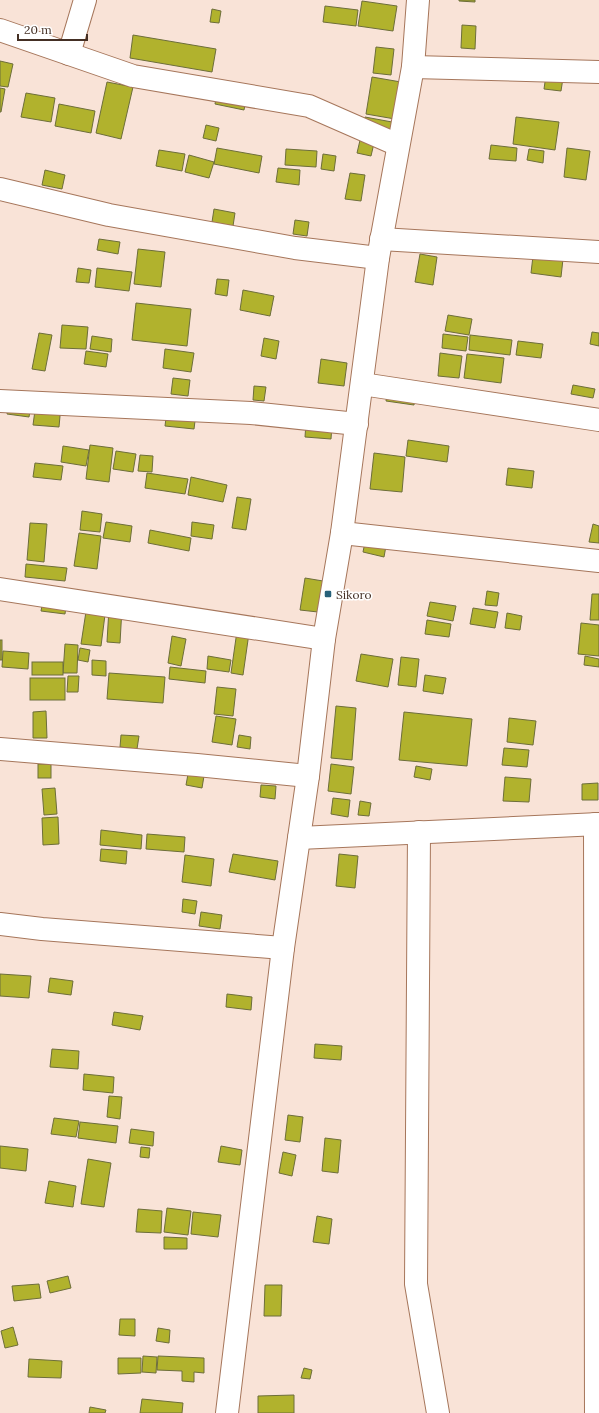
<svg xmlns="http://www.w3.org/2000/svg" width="599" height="1413" font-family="Lora,serif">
<rect width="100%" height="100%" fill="#f9e3d7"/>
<g fill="#b1b22d" stroke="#6d6e3a">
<polygon points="459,0 475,0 475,2 459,1"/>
<polygon points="362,1 397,6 393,31 358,26"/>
<polygon points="325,6 358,10 356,26 323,22"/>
<polygon points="212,9 221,11 219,23 210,22"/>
<polygon points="462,25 476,26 475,49 461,48"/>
<polygon points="133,35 216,49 212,72 130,58"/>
<polygon points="376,47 394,49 391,75 373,73"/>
<polygon points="0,61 13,64 8,87 0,86"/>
<polygon points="546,75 563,78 561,91 544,89"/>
<polygon points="372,77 401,82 395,119 366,114"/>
<polygon points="107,82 133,87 121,139 96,133"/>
<polygon points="0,88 5,89 1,112 0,112"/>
<polygon points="218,88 247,95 244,110 215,104"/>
<polygon points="26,93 55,98 51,122 21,117"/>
<polygon points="59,104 95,111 91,133 55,126"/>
<polygon points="365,117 392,122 389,139 363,130"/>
<polygon points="516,117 559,122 555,150 513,144"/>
<polygon points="206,125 219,128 216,141 203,138"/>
<polygon points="361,136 375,139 371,156 357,153"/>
<polygon points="491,145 517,148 516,161 489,159"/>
<polygon points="217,148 262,156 259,173 214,164"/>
<polygon points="567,148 590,151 586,180 564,177"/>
<polygon points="286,149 317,151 316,167 285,165"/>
<polygon points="529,149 544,151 543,163 527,160"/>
<polygon points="159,150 185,154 182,171 156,166"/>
<polygon points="323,154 336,156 334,171 321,169"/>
<polygon points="189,155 214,162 209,178 185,172"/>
<polygon points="278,168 300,170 299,185 276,182"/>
<polygon points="45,170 65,175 62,189 42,185"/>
<polygon points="350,173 365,175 361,201 345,199"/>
<polygon points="214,209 235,213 233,226 212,222"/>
<polygon points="295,220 309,222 307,236 293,234"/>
<polygon points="99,239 120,242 118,254 97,250"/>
<polygon points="138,249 165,252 161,287 134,284"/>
<polygon points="420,254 437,257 433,285 415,282"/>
<polygon points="533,256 563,259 561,277 531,273"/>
<polygon points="78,268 91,270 89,283 76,282"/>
<polygon points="97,268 132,272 129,291 95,287"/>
<polygon points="217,279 229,280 227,296 215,294"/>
<polygon points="243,290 274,296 270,316 240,310"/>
<polygon points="136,303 191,309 187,346 132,340"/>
<polygon points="448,315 472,319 469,335 445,331"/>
<polygon points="62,325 88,327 86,349 60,348"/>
<polygon points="592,332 599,333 599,346 590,344"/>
<polygon points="39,333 52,335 45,371 32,369"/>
<polygon points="443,334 468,337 466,351 442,348"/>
<polygon points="470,335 512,340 510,355 469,350"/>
<polygon points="92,336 112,339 111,352 90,349"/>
<polygon points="264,338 279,341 276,359 261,356"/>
<polygon points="518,341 543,344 541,358 516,355"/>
<polygon points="165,349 194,353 191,372 163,368"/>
<polygon points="86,351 108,354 106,367 84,364"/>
<polygon points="440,353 462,356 459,378 438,376"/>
<polygon points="467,354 504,358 501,383 464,378"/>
<polygon points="321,359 347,363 344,386 318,383"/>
<polygon points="173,378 190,380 188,396 171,394"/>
<polygon points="573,385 595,389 593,398 571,394"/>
<polygon points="254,386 266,387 264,401 253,400"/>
<polygon points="388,387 417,390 414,405 386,401"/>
<polygon points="9,402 31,405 29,417 7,414"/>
<polygon points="36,403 61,405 59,427 33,425"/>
<polygon points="167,410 196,413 194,429 165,426"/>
<polygon points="306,423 332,425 331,439 305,437"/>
<polygon points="408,440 449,446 447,462 406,456"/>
<polygon points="90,445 113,448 109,482 86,479"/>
<polygon points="63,446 89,450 86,466 61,462"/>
<polygon points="116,451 136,454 133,472 113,469"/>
<polygon points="374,453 405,457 402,492 370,489"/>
<polygon points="140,455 153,456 152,472 138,471"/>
<polygon points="35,463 63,466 61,480 33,477"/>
<polygon points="508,468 534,471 532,488 506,485"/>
<polygon points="147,473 188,479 185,494 145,488"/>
<polygon points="191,477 227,485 223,502 188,495"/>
<polygon points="237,497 251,499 246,530 232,528"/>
<polygon points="82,511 102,514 100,532 80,530"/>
<polygon points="106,522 132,526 130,542 103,538"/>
<polygon points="192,522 214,525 212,539 191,536"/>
<polygon points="30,523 47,524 44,562 27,560"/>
<polygon points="593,524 599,526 599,543 589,542"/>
<polygon points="150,530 191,538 189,551 148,543"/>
<polygon points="79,533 101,536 97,569 74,566"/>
<polygon points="365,542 386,546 384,557 363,552"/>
<polygon points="26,564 67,568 65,581 25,577"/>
<polygon points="305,578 323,581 318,612 300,610"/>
<polygon points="487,591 499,593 497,606 485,605"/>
<polygon points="592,594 599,594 599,620 590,620"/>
<polygon points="44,595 67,598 65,614 41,611"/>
<polygon points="430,602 456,606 453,621 427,616"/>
<polygon points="87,605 106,607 101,646 81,644"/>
<polygon points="109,608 122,608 120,643 107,642"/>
<polygon points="473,608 498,612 495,628 470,624"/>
<polygon points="507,613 522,616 520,630 505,628"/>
<polygon points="427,620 451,624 449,637 425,634"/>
<polygon points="581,623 599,625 599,656 578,654"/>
<polygon points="237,631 249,633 243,675 231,673"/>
<polygon points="172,636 186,639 181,666 168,663"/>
<rect x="0" y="640" width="2" height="20"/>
<polygon points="65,644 78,645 77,673 63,673"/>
<polygon points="80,648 90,650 88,662 78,660"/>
<polygon points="3,651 29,653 28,669 2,667"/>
<polygon points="361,654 393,659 388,687 356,681"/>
<polygon points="208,656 231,660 229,672 207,669"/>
<polygon points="585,656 599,659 599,667 584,665"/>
<polygon points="401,657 419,659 416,687 398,685"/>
<polygon points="92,660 106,661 106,676 92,675"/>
<rect x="32" y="662" width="31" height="13"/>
<polygon points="170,667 206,671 205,683 169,679"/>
<polygon points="109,673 165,677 163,703 107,699"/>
<polygon points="425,675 446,678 443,694 423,691"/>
<polygon points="68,676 79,676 78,692 67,692"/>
<rect x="30" y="678" width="35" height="22"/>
<polygon points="217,687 236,689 233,716 214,714"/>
<polygon points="336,706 356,708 352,760 331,758"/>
<polygon points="46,711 47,738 33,738 33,712"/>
<polygon points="404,712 472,719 467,766 399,760"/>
<polygon points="216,716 236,719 232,745 212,742"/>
<polygon points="509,718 536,721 533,745 507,742"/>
<polygon points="121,735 139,736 137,749 120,747"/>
<polygon points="239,735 251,737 250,749 237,747"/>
<polygon points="504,748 529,750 527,767 502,765"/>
<rect x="38" y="764" width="13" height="14"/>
<polygon points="331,764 354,767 351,794 328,791"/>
<polygon points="416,766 432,769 430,780 414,777"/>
<polygon points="188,774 204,776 202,788 186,785"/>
<polygon points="505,777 531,779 529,802 503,801"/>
<polygon points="598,783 598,800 582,800 582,784"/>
<polygon points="261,785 276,786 275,799 260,797"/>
<polygon points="55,788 57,814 44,815 42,789"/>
<polygon points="333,798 350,800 348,817 331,814"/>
<polygon points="360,801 371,803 369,816 358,815"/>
<polygon points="58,817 59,844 43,845 42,818"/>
<polygon points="101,830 142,835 141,849 100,845"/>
<polygon points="147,834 185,837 184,852 146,849"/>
<polygon points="101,849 127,851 126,864 100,861"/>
<polygon points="233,854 278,861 275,880 229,872"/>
<polygon points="339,854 358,856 355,888 336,886"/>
<polygon points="185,855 214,859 211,886 182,882"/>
<polygon points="183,899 197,901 195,914 182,912"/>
<polygon points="201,912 222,915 220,929 199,926"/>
<polygon points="0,974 31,976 29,998 0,996"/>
<polygon points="50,978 73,981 71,995 48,992"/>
<polygon points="227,994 252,997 251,1010 226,1007"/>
<polygon points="114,1012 143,1016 140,1030 112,1025"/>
<polygon points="315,1044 342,1046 341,1060 314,1058"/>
<polygon points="52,1049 79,1051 78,1069 50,1067"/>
<polygon points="84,1074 114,1077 113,1093 83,1090"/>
<polygon points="109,1096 122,1097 120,1119 107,1117"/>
<polygon points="288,1115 303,1117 300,1142 285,1140"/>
<polygon points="54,1118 79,1121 76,1137 51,1134"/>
<polygon points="80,1122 118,1126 116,1143 78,1138"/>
<polygon points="131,1129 154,1132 153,1146 129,1143"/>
<polygon points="325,1138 341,1140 338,1173 322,1171"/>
<polygon points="0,1146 28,1149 26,1171 0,1168"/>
<polygon points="221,1146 242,1150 240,1165 218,1162"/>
<polygon points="141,1147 150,1148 149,1158 140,1157"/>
<polygon points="283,1152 296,1155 292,1176 279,1173"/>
<polygon points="88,1159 111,1163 104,1207 81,1204"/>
<polygon points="49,1181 76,1186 73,1207 45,1203"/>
<polygon points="167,1208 191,1211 188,1235 164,1232"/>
<polygon points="138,1209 162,1211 161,1233 136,1232"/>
<polygon points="193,1212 221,1215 218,1237 191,1234"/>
<polygon points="317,1216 332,1219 329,1244 313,1242"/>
<polygon points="164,1237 187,1238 187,1249 164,1249"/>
<polygon points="68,1276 71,1288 50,1293 47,1281"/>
<polygon points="39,1284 41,1298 14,1301 12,1286"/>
<polygon points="265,1285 282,1285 281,1316 264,1316"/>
<polygon points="120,1319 135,1319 135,1336 119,1335"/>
<polygon points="13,1327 18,1345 5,1348 1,1331"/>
<polygon points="158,1328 170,1330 169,1343 156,1341"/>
<polygon points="143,1356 157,1357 156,1373 142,1372"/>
<polygon points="158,1356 204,1358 204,1373 194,1372 194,1382 182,1381 182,1371 157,1370"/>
<polygon points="118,1358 141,1358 141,1373 118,1374"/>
<polygon points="29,1359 62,1361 61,1378 28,1377"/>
<polygon points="304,1368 312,1370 310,1379 301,1378"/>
<polygon points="294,1395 294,1413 258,1413 258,1396"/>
<polygon points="142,1399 183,1403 182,1413 140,1413"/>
<polygon points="90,1407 106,1410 105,1413 89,1413"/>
</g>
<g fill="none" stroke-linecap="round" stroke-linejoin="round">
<g stroke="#a6765b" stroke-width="24">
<g id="street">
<polyline points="0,30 133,76 309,106 398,145"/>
<polyline points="69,54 85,0"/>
<polyline points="413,67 599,72"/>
<polyline points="0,189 109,215 295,248 378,258"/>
<polyline points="381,239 599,252"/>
<polyline points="362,384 599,420"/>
<polyline points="0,401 251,413 357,424"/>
<polyline points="342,533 599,561"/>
<polyline points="0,589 324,639"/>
<polyline points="0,749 197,765 308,776"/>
<polyline points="595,824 596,1413"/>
<polyline points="419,832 416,1284 438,1413"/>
<polyline points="299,838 599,824"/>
<polyline points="0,924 42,929 283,948"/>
</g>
</g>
<g stroke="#a6765b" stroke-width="24">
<polyline id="secondary" points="227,1413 283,948 308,776 324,639 342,533 378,258 413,67 418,0"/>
</g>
<use href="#street" stroke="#fff" stroke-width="22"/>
<use href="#secondary" stroke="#fff" stroke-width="22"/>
</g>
<rect fill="#27617a" stroke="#fff" stroke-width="1.5" x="324" y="590" width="8" height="8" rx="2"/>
<g text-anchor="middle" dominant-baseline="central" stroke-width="3" stroke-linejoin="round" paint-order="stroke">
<g font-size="12" fill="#442f24" stroke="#fff" text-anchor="start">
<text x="336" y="594">Sikoro</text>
</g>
</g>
<path d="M18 34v6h69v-6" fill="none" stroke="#442f24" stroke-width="2"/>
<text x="24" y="34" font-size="12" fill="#442f24" stroke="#ffffff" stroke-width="3" paint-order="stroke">20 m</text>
</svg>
